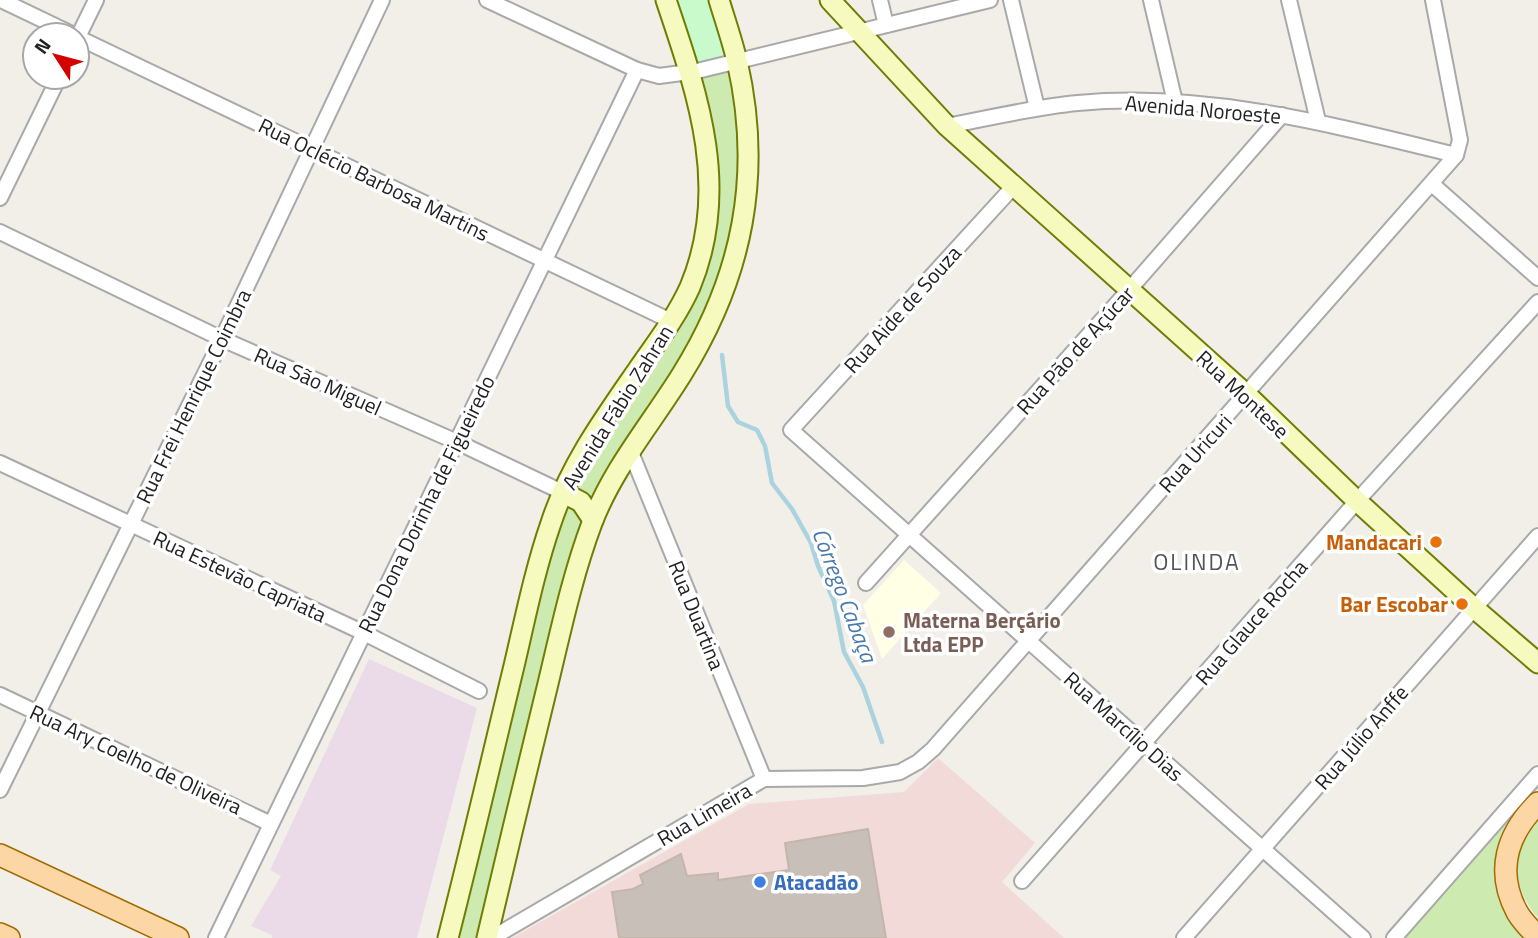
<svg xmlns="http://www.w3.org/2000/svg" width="1538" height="938" font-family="'Titillium Web',sans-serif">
<rect width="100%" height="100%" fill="#f2efe9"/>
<polygon fill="#f2dad9" points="938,758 1035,843 1002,882 1064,938 512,938 749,804 904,792"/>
<polygon fill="#ebdbe8" points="369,659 477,708 417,938 272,938 272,935 251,926 281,876 270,870"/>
<polygon fill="#ffffe5" points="904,560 941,593 882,659 863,605"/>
<g fill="#cdebb0">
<polygon points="730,68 740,115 743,190 708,319 612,469 482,938 455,938 554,530 575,475 668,337 717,215 717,158 698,78"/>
<polygon points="1538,782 1538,788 1520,808 1499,846 1528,938 1401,938"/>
<path d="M1538,812V918C1523,902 1509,867 1518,846C1523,834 1532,823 1538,812Z"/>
</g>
<polygon fill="#c8facc" points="672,0 710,0 730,59 694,68"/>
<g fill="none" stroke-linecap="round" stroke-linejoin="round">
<polyline stroke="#aad3df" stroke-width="4.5" points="722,355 728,406 738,422 757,430 765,446 772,483 792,509 811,543 818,566 834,601 844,652 863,687 882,742"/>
</g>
<polygon fill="#c7bfb8" stroke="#c4b6ab" stroke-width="2" points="868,829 886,938 619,938 612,892 633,889 643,884 640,875 681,854 687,876 718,873 718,880 789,870 785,843"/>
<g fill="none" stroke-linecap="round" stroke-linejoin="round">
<g stroke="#a9a9a9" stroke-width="18">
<g id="street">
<polyline points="1,0 74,35"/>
<polyline points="487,0 637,70 659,76 697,71 990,0"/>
<polyline points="880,0 886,25"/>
<polyline points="1011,0 1037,108"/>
<polyline points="1151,0 1175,102"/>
<polyline points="1289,0 1318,121"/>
<polyline points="77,37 671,321"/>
<polyline points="77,39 96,0"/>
<path d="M947,126C990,118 1034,107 1078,103C1206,91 1333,125 1456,155"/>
<polyline points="1432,184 1538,278"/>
<polyline points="1013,187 791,430 1363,938"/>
<polyline points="0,198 59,77"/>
<polyline points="0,232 222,339 457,442 562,492"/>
<polyline points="630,450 764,779"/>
<polyline points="0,463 364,633 479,691"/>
<polyline points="866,583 1129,290 1282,115"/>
<polyline points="0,695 271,824"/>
<polyline points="0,790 222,339 382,0"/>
<polyline points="1022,881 1357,501 1538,302"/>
<polyline points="216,938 637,70"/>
<polyline points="492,938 764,779 863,778 900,772 918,762 933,749 1456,155 1460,140 1433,0"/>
<polyline points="1184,938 1538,536"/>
<polyline points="1394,938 1538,774"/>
</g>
</g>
<g stroke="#707d05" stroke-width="23">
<g id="secondary">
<polyline points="830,0 947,126 1247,395 1357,501 1474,608 1538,663"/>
<polyline points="562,492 581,502 593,520"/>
<path d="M448,938C471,848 492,757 514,666C525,619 535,569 551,523C570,465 605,417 639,368C657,342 677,316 690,287C731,189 698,95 666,0"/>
<path d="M487,938C506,857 525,777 545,696C559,639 571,579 592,523C613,468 651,424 682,374C743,276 763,174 737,61C732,40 725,20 719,0"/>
</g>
</g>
<g stroke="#a06b00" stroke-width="24">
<g id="primary">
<path d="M1538,803C1507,834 1495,871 1517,912C1522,921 1531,930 1538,937"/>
<polyline points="0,855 178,938"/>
<polyline points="0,934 9,938"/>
</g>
</g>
<use href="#street" stroke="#fff" stroke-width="14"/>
<use href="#secondary" stroke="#f7fabf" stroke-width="19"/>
<use href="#primary" stroke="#fcd6a4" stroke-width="21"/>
</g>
<g fill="#e8710a" stroke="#fff" stroke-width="2.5">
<circle cx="1436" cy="542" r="7"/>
<circle cx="1462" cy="604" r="7"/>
</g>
<circle fill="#8d6e63" stroke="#fff" stroke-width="2.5" cx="889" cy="632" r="7"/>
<circle fill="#3f7fe0" stroke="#fff" stroke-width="2.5" cx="760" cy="882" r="7"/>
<g text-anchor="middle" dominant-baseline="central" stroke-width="7" stroke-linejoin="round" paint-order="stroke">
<g font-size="21" fill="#222" stroke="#fff">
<text transform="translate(1203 109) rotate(5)">Avenida Noroeste</text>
<text transform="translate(374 179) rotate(26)">Rua Oclécio Barbosa Martins</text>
<text transform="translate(902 309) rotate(-48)">Rua Aide de Souza</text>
<text transform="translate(1075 350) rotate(-48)">Rua Pão de Açúcar</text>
<text transform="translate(318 381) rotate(24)">Rua São Miguel</text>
<text transform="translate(1243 394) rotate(43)">Rua Montese</text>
<text transform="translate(193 396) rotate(-64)">Rua Frei Henrique Coimbra</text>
<text transform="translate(617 407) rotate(-58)">Avenida Fábio Zahran</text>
<text transform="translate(1195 453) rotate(-48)">Rua Uricuri</text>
<text transform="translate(426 504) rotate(-64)">Rua Dona Dorinha de Figueiredo</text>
<text transform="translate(240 576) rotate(25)">Rua Estevão Capriata</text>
<text transform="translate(697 615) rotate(68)">Rua Duartina</text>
<text transform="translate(1251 622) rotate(-49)">Rua Glauce Rocha</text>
<text transform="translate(1124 726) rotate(42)">Rua Marcílio Dias</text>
<text transform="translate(1361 737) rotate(-49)">Rua Júlio Anffe</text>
<text transform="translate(136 759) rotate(25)">Rua Ary Coelho de Oliveira</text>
<text transform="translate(704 814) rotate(-30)">Rua Limeira</text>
</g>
<g font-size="21" font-weight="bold" fill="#c56008" stroke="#fff" text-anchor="end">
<text x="1422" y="542">Mandacari</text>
<text x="1448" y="604">Bar Escobar</text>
</g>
<g font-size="21" font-weight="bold" fill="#785e54" stroke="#fff" text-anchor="start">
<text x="903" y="620">Materna Berçário<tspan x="903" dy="24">Ltda EPP</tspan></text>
</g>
<g font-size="21" font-weight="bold" fill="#366cbe" stroke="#fff" text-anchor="start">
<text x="774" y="882">Atacadão</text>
</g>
<g font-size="23" letter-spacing="2" fill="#555" stroke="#fff">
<text x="1197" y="561">OLINDA</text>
</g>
<g font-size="23" font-style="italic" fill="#4a7aab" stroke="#fff">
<text transform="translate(845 595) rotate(69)">Córrego Cabaça</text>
</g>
</g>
<g transform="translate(56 56) rotate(306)"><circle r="33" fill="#ffffff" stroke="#a7a7a7" stroke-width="2"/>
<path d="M0-5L12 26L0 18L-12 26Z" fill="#d40000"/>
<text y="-10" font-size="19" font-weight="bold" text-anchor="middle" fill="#222222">N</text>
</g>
</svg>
